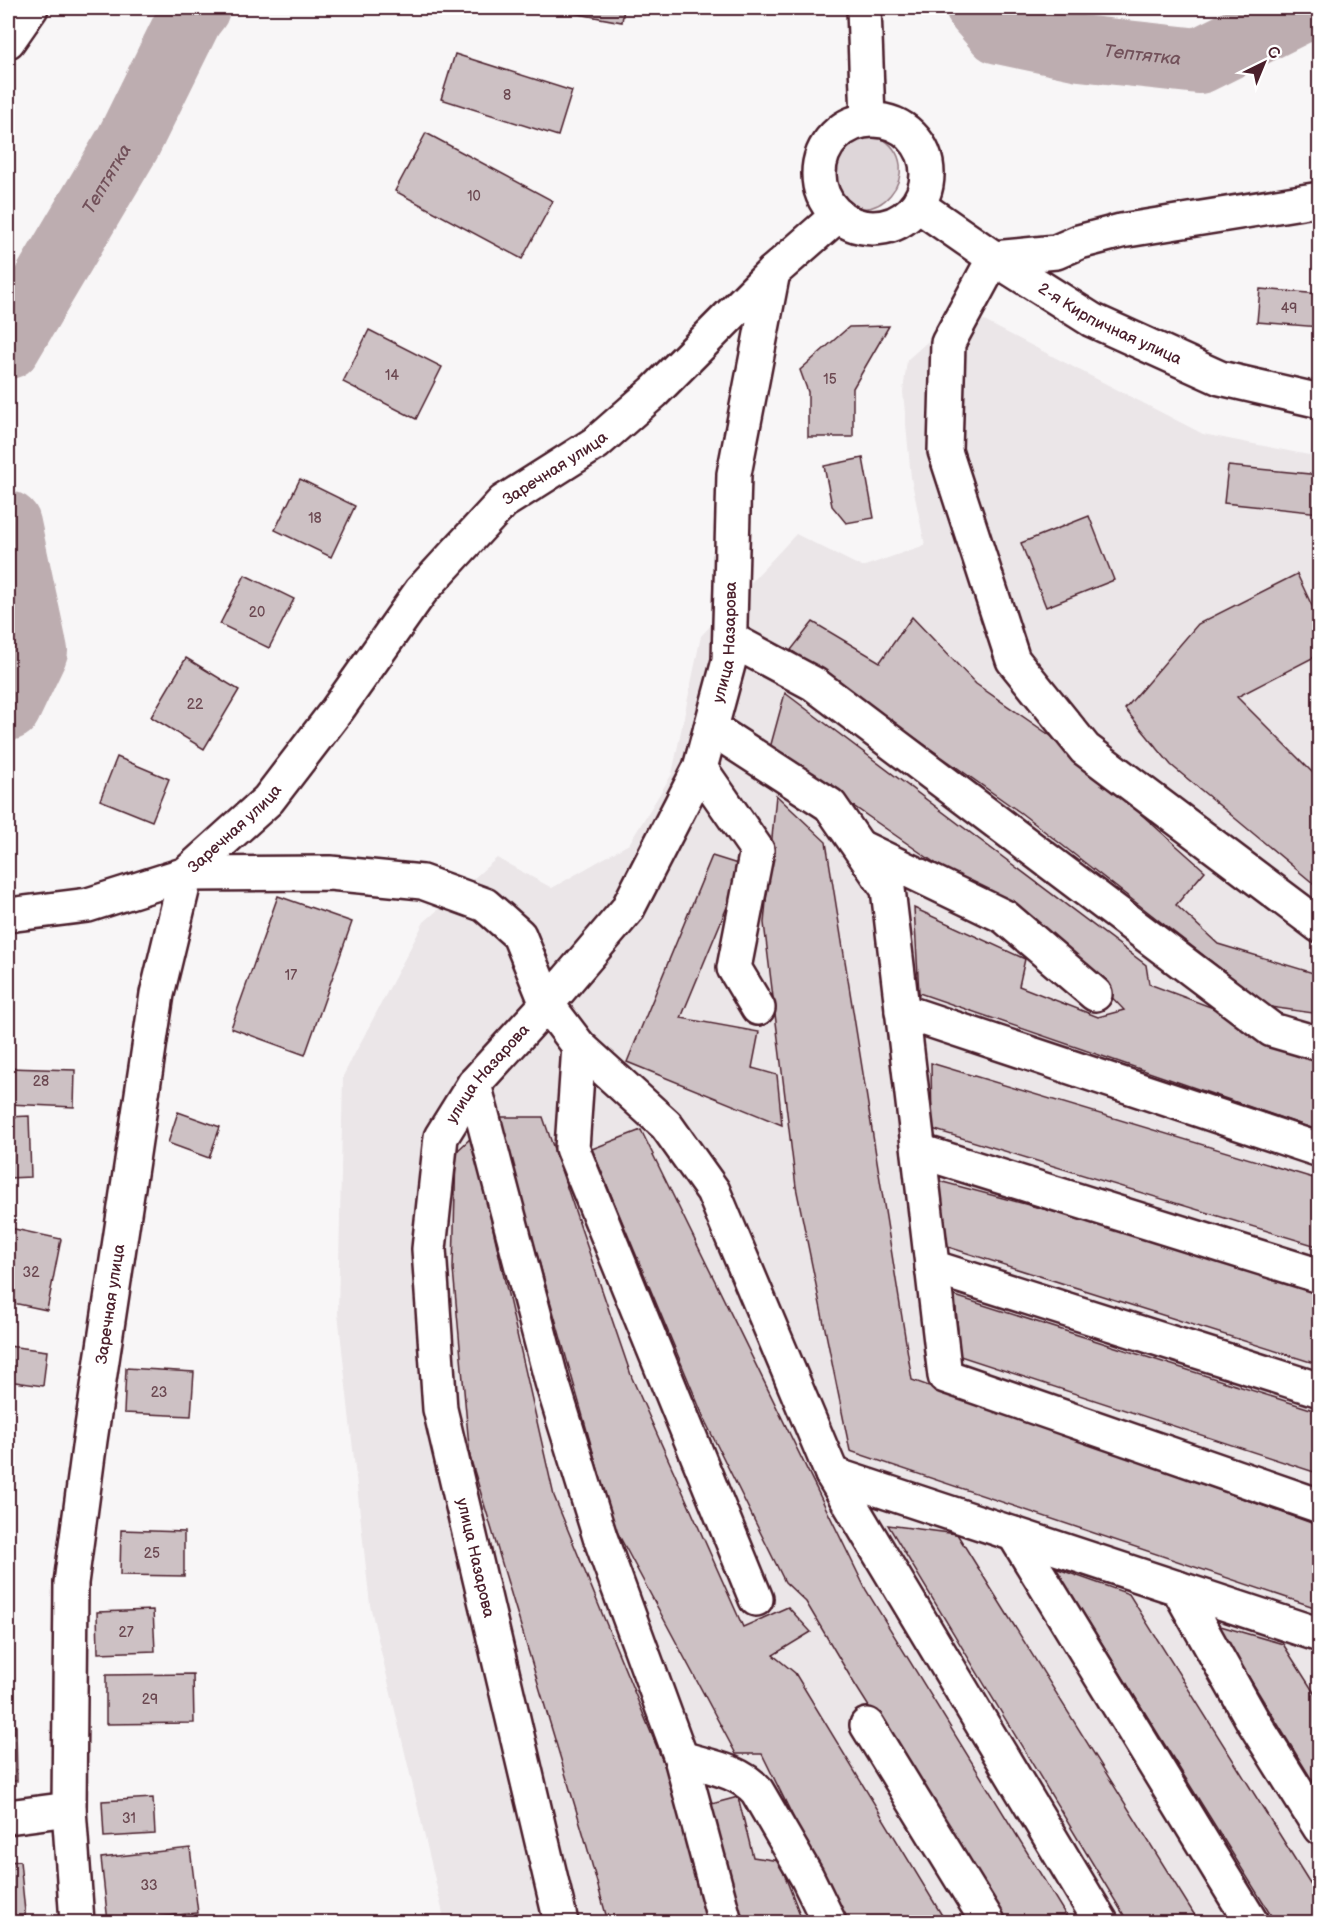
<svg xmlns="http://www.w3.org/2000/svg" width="1327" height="1930" font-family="'Balsamiq Sans',sans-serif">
<rect width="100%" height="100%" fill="#f8f6f7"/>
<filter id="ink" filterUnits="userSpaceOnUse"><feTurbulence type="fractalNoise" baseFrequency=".0167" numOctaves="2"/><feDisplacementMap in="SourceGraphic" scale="12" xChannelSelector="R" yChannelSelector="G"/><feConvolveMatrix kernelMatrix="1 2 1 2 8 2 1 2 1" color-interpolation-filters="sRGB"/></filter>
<g filter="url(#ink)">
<polygon fill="#ebe6e8" points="963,310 1203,434 1319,457 1319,1922 445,1922 370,1605 338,1313 343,1076 424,922 497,858 552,888 629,844 672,774 701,636 796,534 862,567 925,545 911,478 903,392 907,360"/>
<path fill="#ded6d9" stroke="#947a82" stroke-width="1.5" d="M878,136C935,167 869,244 834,189C824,173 829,144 850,139C858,136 869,137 878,136Z"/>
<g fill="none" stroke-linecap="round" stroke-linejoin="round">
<g stroke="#bdadb0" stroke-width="66">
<path id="s1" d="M979,8L999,31L1080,48L1199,61L1305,8"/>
<path id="s2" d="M8,346L128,143L190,17L197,8"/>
<polyline points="8,524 35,651 8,708"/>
</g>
</g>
<g fill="#cdc1c4" stroke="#4a1f2b" stroke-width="1.5">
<polygon points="546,8 624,8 622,22"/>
<polygon points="455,54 572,91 558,136 441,99"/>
<polygon points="426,133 553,201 522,259 395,191"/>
<polygon points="1260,289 1320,294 1320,327 1257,322"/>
<polygon points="889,326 853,388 853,437 808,437 808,392 800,370 849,327"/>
<polygon points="369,330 442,367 416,419 343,382"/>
<polygon points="863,458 874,518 846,523 832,506 824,466"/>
<polygon points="1228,466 1320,475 1320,513 1224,503"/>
<polygon points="300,479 355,506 331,557 275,530"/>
<polygon points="1089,516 1114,580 1046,607 1021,543"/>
<polygon points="1297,574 1320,623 1320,654 1237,697 1320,780 1320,889 1171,765 1125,709 1198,624"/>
<polygon points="245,575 294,599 269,648 220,624"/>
<polygon points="912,617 976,684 1061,743 1205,871 1176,905 1218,944 1320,975 1320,1014 1270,1007 1021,813 791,650 813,622 880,662"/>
<polygon points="186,658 239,690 204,749 151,717"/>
<polygon points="785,693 1146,965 1149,984 1320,1048 1320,1131 919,993 914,908 1025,959 1019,986 1098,1017 1124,1010 1060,943 951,874 770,748"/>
<polygon points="117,757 169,779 152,821 100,800"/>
<polygon points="776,795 826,842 912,1380 1320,1526 1320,1609 850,1451 796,1187 764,923"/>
<polygon points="712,856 744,866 681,1018 759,1032 752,1068 777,1075 782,1125 627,1062"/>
<polygon points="278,896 352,922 305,1055 231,1028"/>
<polygon points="931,1063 1320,1180 1320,1247 932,1129"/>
<polygon points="8,1068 75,1070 74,1107 8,1104"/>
<polygon points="178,1112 220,1127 209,1158 168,1143"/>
<polygon points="29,1116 31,1177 8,1178 8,1117"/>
<polygon points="498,1117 543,1117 632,1378 743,1627 788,1607 811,1632 773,1655 795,1673 946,1922 845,1922 762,1754 736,1754 614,1526"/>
<polygon points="641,1130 866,1590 1070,1922 1005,1922 854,1683 806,1602 785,1582 706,1423 592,1149"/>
<polygon points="472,1137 554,1496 672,1784 709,1922 608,1922 584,1836 470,1457 453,1269 456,1152"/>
<polygon points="939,1181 1320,1283 1320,1365 948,1247"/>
<polygon points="10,1228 61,1239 47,1310 8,1302 8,1243"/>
<polygon points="955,1296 1320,1412 1320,1474 960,1356"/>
<polygon points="8,1346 47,1351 43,1386 8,1381"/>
<polygon points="126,1368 194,1372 191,1416 124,1413"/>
<polygon points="888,1525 957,1534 1199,1922 1128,1922"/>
<polygon points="121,1530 184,1532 184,1576 120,1575"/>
<polygon points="1055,1568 1129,1594 1320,1899 1320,1922 1275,1922"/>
<polygon points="153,1610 155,1651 98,1653 97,1612"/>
<polygon points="1217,1625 1283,1644 1320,1702 1320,1793"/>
<polygon points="193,1674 194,1723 106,1724 106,1675"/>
<polygon points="8,1726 16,1726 17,1781 8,1781"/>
<polygon points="738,1797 753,1857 779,1861 803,1922 739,1922 704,1806"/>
<polygon points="153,1798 155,1834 104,1837 102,1801"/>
<polygon points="190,1848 198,1913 108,1922 101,1858"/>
<polygon points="20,1861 26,1922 8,1922 8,1862"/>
</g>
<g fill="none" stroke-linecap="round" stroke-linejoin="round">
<g stroke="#4a1f2b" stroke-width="38">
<g id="minor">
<polyline points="8,41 31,8"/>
<polyline points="1320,199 1121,231 1079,242 1056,252 994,258 948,343 945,451 1013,660 1085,749 1320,926"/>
<polyline points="730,639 814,684 1272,1030 1320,1044"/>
<polyline points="711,728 830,805 888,889 945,1376 1320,1506"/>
<polyline points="700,768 757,850 734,968 758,1008"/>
<polyline points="860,847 1005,917 1095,994"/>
<polyline points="902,1011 1320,1150"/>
<polyline points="579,1046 572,1148 756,1599"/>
<polyline points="474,1084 552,1382 600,1537 681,1758 725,1922"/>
<polyline points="919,1151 1320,1276"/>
<polyline points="932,1267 1320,1390"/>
<polyline points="832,1474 1320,1635"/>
<polyline points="1014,1534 1251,1922"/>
<polyline points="1178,1588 1253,1721 1320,1828"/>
<polyline points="867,1725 988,1922"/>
<path d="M681,1758C706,1766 739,1770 757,1791L807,1877L829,1922"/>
<polyline points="8,1817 69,1809"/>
<path id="s3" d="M77,1922L69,1809L71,1583L90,1440L157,994L186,874L330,873L422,882L485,905L519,935L547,1004L579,1046L666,1125L713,1191L832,1474L1101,1922"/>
<path id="s4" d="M561,1922L440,1409L429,1249L441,1137L474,1084L547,1004L627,910L700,768L729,661L734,474L773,272"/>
</g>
</g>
<g stroke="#4a1f2b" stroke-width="38">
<g id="major">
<polyline points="864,8 868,119"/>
<circle cx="873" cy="174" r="54"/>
<path id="s5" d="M919,206L994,258L1092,320L1220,378L1320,401"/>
<path id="s6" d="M8,915L88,905L186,874L268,800L337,710L421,591L503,502L596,443L654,392L773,272L838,215"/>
</g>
</g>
<use href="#minor" stroke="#fff" stroke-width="33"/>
<use href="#major" stroke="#fff" stroke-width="33"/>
</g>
</g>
<g text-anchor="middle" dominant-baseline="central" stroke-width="4.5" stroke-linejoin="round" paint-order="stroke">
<g font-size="14" fill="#6b4851">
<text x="507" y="95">8</text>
<text x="474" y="196">10</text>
<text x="1289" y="308">49</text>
<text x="392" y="375">14</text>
<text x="830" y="379">15</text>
<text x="315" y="518">18</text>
<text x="257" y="612">20</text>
<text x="195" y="704">22</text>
<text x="291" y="975">17</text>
<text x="41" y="1081">28</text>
<text x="31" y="1272">32</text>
<text x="159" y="1392">23</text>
<text x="152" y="1553">25</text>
<text x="126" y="1632">27</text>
<text x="150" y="1699">29</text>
<text x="129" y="1818">31</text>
<text x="149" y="1885">33</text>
</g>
<g font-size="16" fill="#4a1f2b" stroke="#fff">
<text stroke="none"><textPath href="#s5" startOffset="225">2-я Кирпичная улица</textPath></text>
<text stroke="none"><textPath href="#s6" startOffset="736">Заречная улица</textPath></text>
<text stroke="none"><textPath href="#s4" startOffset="1383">улица Назарова</textPath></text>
<text stroke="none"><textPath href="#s6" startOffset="250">Заречная улица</textPath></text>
<text stroke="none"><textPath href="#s4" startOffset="879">улица Назарова</textPath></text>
<text stroke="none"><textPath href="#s3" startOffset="621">Заречная улица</textPath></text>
<text transform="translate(475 1558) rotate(77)">улица Назарова</text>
</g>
<g font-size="18" font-style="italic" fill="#72515a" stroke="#fff">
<text stroke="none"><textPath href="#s1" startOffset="176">Тептятка</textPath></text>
<text stroke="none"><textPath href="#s2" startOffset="194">Тептятка</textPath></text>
</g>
</g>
<rect width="1327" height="1930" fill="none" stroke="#fff" stroke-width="30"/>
<rect x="15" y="15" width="1297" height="1900" fill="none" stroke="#4a1f2b" stroke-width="2" filter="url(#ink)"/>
<g transform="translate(1264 63) rotate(43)" stroke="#ffffff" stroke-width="4.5" paint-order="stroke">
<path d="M0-4.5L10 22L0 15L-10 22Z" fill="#4a1f2b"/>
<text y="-9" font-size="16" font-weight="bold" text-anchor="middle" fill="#4a1f2b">С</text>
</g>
</svg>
